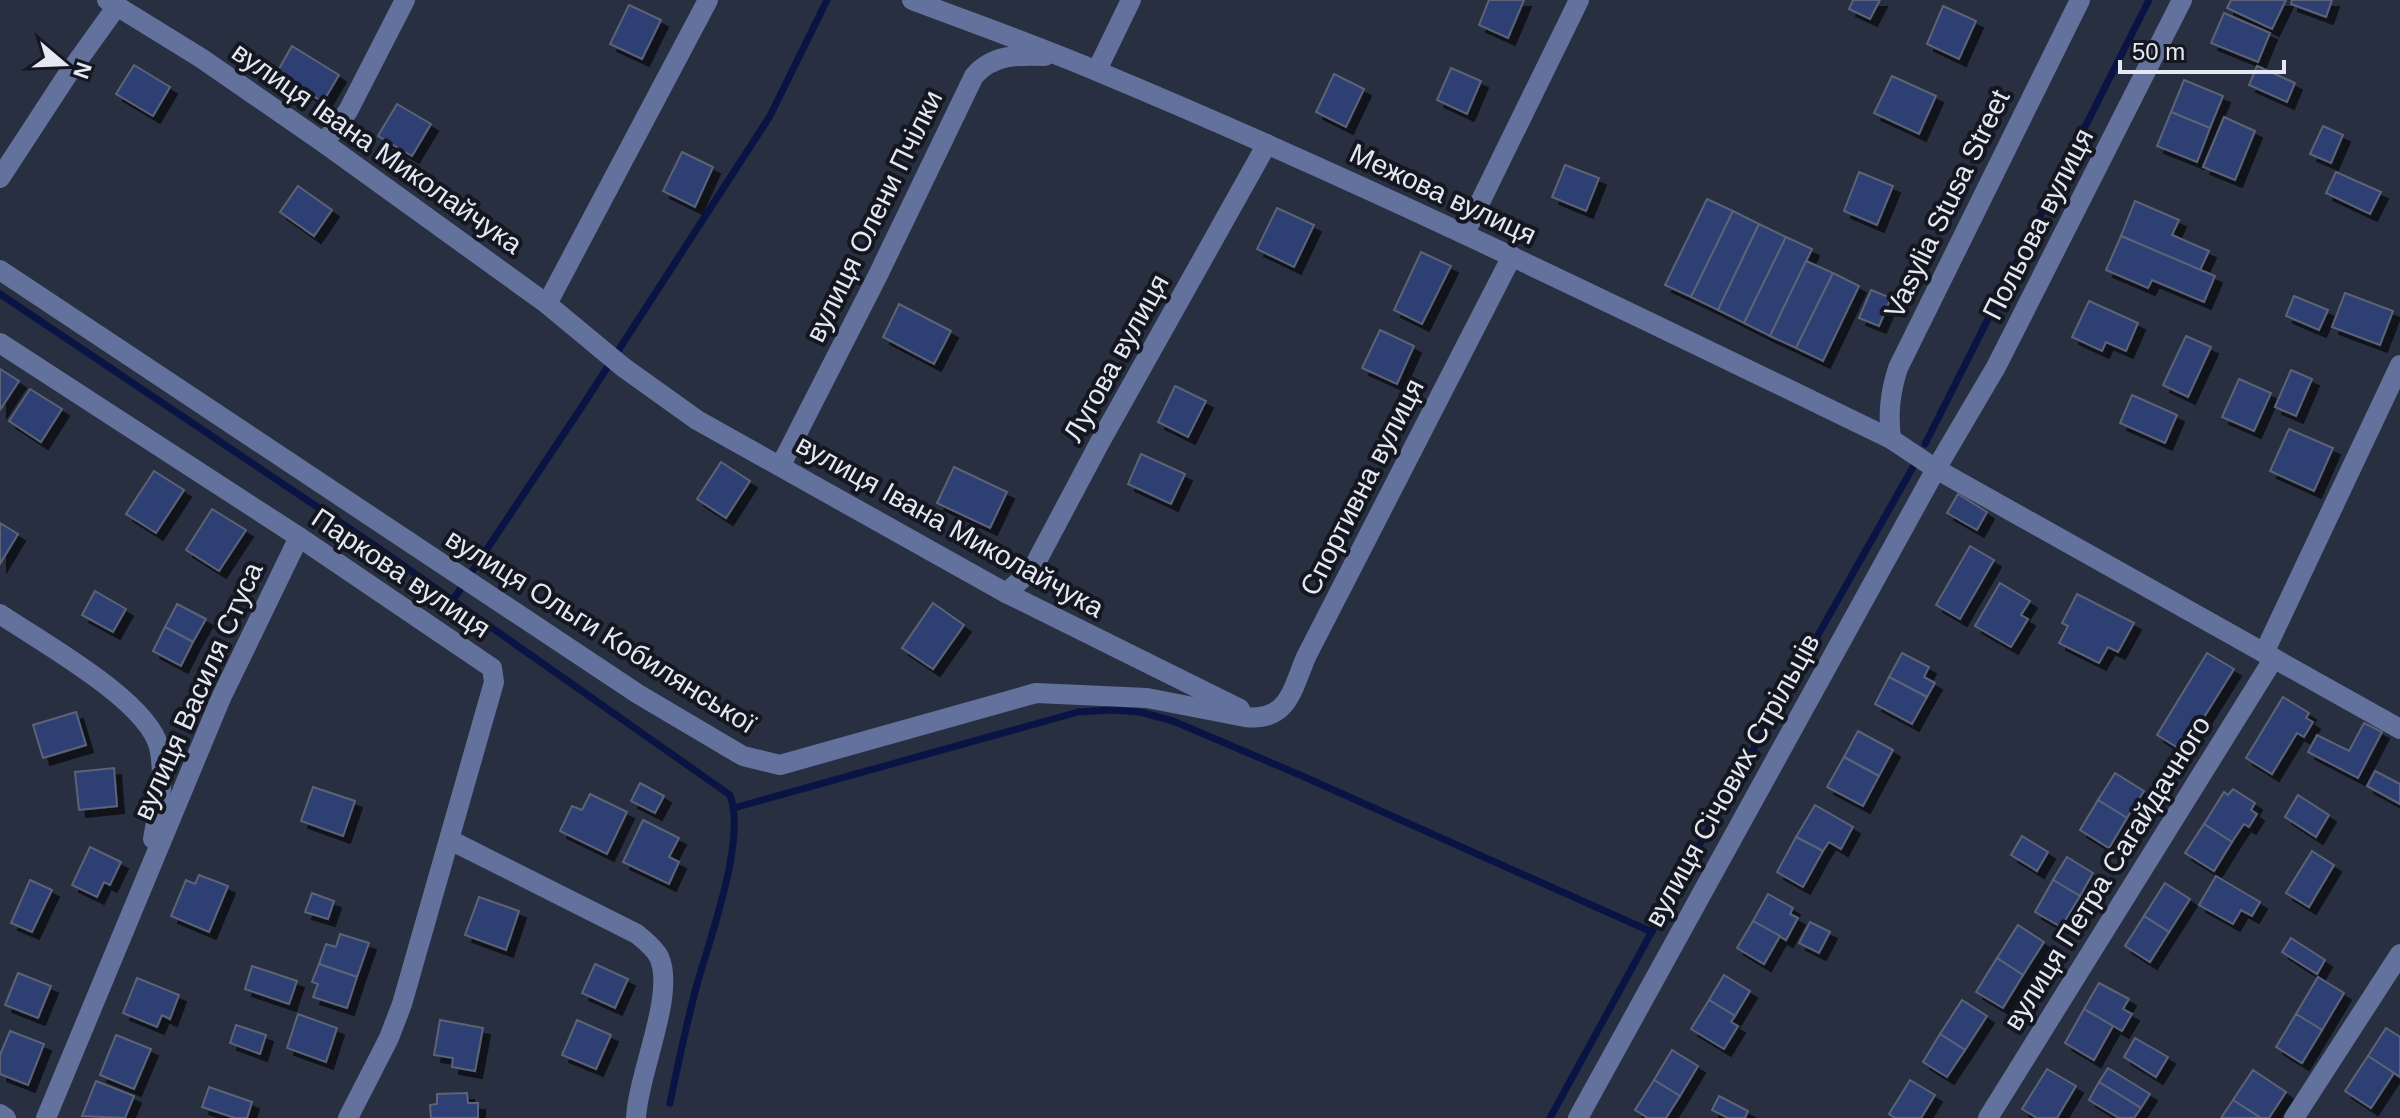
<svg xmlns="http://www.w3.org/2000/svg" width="2400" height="1118" font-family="Helvetica,sans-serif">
<defs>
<filter id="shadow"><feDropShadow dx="7" dy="7" stdDeviation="0" flood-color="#0009"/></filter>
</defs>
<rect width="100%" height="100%" fill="#282f40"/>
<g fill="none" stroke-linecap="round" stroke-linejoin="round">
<g stroke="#091444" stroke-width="7">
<path d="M0,294L374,545L730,795C747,840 709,940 696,988C686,1026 678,1064 670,1103"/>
<polyline points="1925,444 2149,0"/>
<polyline points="453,600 583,405 770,116 827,0"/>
<polyline points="734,808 1078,712 1112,710 1140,712 1173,721 1300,775 1652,932"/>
<polyline points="1550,1118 1697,849 1913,467"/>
</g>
</g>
<g fill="#2e3f73" stroke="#5b6376" stroke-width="2" filter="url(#shadow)">
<polygon points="1489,0 1524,0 1508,38 1479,25"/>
<polygon points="1853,0 1880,0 1870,19 1849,9"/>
<polygon points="2231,0 2286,0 2272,29 2227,8"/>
<polygon points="2292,0 2332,0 2326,17 2291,4"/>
<polygon points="629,5 661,20 642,59 610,44"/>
<polygon points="1943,6 1976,21 1959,59 1927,44"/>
<polygon points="2224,13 2270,33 2258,62 2211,43"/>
<polygon points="292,46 339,75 323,102 276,74"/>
<polygon points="134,65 170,87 153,116 116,94"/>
<polygon points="2257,66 2295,83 2287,102 2249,85"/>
<polygon points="1451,68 1481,81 1467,114 1437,100"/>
<polygon points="1334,74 1364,89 1346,127 1316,112"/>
<polygon points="1892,76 1936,96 1919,134 1874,113"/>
<polygon points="2184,80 2223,96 2210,128 2171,112"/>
<polygon points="397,104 431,124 412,156 378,136"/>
<polygon points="2171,112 2210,128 2197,162 2157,146"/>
<polygon points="2224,117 2255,131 2235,180 2203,167"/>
<polygon points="2323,126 2343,135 2331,163 2310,154"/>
<polygon points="682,152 713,167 695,207 663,191"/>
<polygon points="1565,165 1599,178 1586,211 1552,197"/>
<polygon points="1859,172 1893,186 1877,225 1844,211"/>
<polygon points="2336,172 2381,192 2370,214 2326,193"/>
<polygon points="298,186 332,210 314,236 280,212"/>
<polygon points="1707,199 1733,211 1691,297 1665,285"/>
<polygon points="2135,201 2179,220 2172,235 2209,251 2200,270 2121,236"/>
<polygon points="1277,208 1314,225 1294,267 1257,249"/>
<polygon points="1733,211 1759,224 1718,310 1691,297"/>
<polygon points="1759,224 1786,237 1744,323 1718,310"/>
<polygon points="2121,236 2215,276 2204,302 2152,280 2148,288 2106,270"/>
<polygon points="1786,237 1812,249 1770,336 1744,323"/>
<polygon points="1421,252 1451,266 1422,324 1394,310"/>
<polygon points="1806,261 1833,273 1796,348 1770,336"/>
<polygon points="1833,273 1859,286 1823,361 1796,348"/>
<polygon points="1871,290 1891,298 1879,326 1859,318"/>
<polygon points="2345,293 2393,311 2380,345 2332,327"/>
<polygon points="2294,296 2328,310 2319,330 2286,316"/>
<polygon points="2089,301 2138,323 2126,351 2106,342 2102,351 2072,337"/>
<polygon points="899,304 951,331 934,364 883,337"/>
<polygon points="1380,330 1414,346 1397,384 1362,368"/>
<polygon points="2186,336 2211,347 2188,397 2163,385"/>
<polygon points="0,369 19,381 0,410"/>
<polygon points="2291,370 2312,379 2296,416 2275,407"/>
<polygon points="2239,379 2271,393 2254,431 2222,417"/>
<polygon points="1175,386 1206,401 1188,437 1158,422"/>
<polygon points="30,389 62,409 41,442 9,421"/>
<polygon points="2132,395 2177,415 2165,443 2120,423"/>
<polygon points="2289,429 2333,448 2314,491 2270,471"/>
<polygon points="1141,454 1185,474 1171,504 1128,484"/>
<polygon points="721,462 750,481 726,518 697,499"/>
<polygon points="954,467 1007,492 990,528 937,503"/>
<polygon points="154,471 184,490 156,533 126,514"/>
<polygon points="1958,494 1987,512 1977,530 1947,513"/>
<polygon points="212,509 246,530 219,571 186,550"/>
<polygon points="0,523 18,534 0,564"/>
<polygon points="1970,546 1994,560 1960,619 1936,605"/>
<polygon points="2000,583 2030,601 2021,615 2028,619 2011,647 1975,626"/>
<polygon points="95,591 126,609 113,632 82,615"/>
<polygon points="2077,594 2134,623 2118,652 2108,647 2099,663 2059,643 2068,626 2062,623"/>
<polygon points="933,603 964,625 933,669 902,648"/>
<polygon points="177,604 206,619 193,642 165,627"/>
<polygon points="165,627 193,642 181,666 153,651"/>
<polygon points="1902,653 1929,667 1924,677 1935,683 1927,697 1889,677"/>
<polygon points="2207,653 2234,669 2183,751 2157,735"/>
<polygon points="1889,677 1927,697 1912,724 1875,704"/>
<polygon points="2283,697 2309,713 2306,718 2313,722 2304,737 2297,733 2272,774 2246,758"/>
<polygon points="76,712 86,745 43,758 33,725"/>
<polygon points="2364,723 2382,732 2358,778 2308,752 2317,735 2349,751"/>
<polygon points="1858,731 1893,750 1879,776 1844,757"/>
<polygon points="1844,757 1879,776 1863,806 1827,787"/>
<polygon points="114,768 117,806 79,810 75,772"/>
<polygon points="2375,771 2400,784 2400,804 2367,786"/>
<polygon points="2115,773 2144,791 2127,818 2098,800"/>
<polygon points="640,783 664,796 655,813 631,801"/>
<polygon points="313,787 355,801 343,836 301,821"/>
<polygon points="2233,789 2255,803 2251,810 2257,814 2249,827 2244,824 2232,842 2204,824 2224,792 2228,795"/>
<polygon points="590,794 627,812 607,854 560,831 572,806 582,810"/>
<polygon points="2298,795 2329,815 2316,837 2285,817"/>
<polygon points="2098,800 2127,818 2109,848 2080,830"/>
<polygon points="1815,805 1853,827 1841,849 1829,842 1823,851 1796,837"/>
<polygon points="643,820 679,838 669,857 679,862 669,884 623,862"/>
<polygon points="2204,824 2232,842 2214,871 2185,853"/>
<polygon points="2022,836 2048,852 2037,871 2011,855"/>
<polygon points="1796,837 1823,851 1803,887 1777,872"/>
<polygon points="90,847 121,862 110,885 104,882 97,897 72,885"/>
<polygon points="2312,851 2334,865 2309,907 2286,893"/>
<polygon points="2067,857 2093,873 2080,896 2053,880"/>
<polygon points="199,875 228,886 209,932 171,916 186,880 195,884"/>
<polygon points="2216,876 2260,902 2252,916 2241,910 2233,924 2199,905"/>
<polygon points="30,880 52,890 32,932 11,923"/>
<polygon points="2053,880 2080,896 2061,927 2035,912"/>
<polygon points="2165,883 2190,899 2169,932 2144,916"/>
<polygon points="312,893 334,901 328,919 305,912"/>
<polygon points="1768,894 1793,908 1790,914 1798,918 1786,940 1753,921"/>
<polygon points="479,897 519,911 506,950 465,935"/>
<polygon points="2144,916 2169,932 2150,962 2125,946"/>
<polygon points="1753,921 1780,936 1764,964 1737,948"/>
<polygon points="1810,922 1830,932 1819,953 1799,943"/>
<polygon points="2018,925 2044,942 2023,975 1997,958"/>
<polygon points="340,934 369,943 357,977 319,964 326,944 336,947"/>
<polygon points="2291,938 2325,960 2317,974 2282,952"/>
<polygon points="1997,958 2023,975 2003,1008 1976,992"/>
<polygon points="319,964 357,977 347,1008 313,997 318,984 312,982"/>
<polygon points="595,964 628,979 615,1008 582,993"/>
<polygon points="252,966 297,981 289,1004 245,989"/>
<polygon points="18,973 51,986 38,1018 5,1005"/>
<polygon points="1724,975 1750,991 1735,1016 1709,1000"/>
<polygon points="2318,977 2344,993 2322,1030 2296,1014"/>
<polygon points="137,978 179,995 170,1019 162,1015 157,1027 123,1013"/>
<polygon points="2099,983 2129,999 2123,1009 2132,1014 2122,1031 2084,1009"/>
<polygon points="1709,1000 1735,1016 1731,1022 1738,1026 1724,1049 1691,1029"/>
<polygon points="1962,1000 1987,1016 1965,1050 1940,1034"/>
<polygon points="2084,1009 2113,1026 2094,1060 2065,1043"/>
<polygon points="298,1014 337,1028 326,1062 287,1048"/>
<polygon points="2296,1014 2322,1030 2302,1063 2276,1047"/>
<polygon points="440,1020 483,1028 475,1071 452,1067 453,1058 434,1055"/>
<polygon points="577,1020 611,1035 596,1069 562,1055"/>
<polygon points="236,1025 266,1035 260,1054 230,1043"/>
<polygon points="2386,1028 2400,1037 2400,1077 2368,1056"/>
<polygon points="10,1031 44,1044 28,1085 0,1074 0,1055"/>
<polygon points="1940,1034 1965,1050 1947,1077 1923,1062"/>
<polygon points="116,1035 151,1049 134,1089 100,1075"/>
<polygon points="2135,1038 2168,1057 2156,1077 2124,1057"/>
<polygon points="1672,1050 1698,1066 1680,1096 1654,1080"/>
<polygon points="2368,1056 2394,1073 2371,1108 2345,1091"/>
<polygon points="2108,1068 2150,1094 2141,1108 2099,1082"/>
<polygon points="2047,1069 2076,1086 2057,1118 2037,1118 2022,1109"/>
<polygon points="2253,1070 2286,1092 2269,1118 2261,1118 2233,1100"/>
<polygon points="1654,1080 1680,1096 1666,1118 1648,1118 1635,1110"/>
<polygon points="1910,1080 1935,1095 1921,1118 1895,1118 1889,1114"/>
<polygon points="96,1081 134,1096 125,1118 82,1116"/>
<polygon points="2099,1082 2141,1108 2134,1118 2119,1118 2089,1100"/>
<polygon points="209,1087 252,1102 247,1118 235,1118 202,1107"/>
<polygon points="467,1093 468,1103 478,1103 478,1118 431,1118 430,1105 437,1104 437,1094"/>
<polygon points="1719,1096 1748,1111 1745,1118 1728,1118 1712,1110"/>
<polygon points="2233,1100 2261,1118 2221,1118"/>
</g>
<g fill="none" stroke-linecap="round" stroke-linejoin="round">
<g stroke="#62729c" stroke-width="20">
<polyline points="107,0 201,58 324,143 547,304 623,367 697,420 1006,593 1240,709"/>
<path d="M912,0C975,24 1038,46 1099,72C1368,184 1629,312 1891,439L1936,469L2400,729"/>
<polyline points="1097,70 1131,0"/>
<polyline points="324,143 348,111 405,0"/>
<polyline points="0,178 66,77 117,6"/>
<polyline points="1465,233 1579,0"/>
<path d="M0,270L638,694L743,756L780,765L1036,693L1147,698L1245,717C1288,722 1292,690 1306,657L1512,256"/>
<polyline points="547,304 708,0"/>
<polyline points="0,343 299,537 492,668 494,682 402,1004 389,1038 348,1118"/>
<path d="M1891,439C1888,413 1890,393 1898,368L2080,0"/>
<path d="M781,465L878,275L974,76C993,54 1018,55 1045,56"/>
<polyline points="1006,593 1032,570 1100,442 1267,144"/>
<path d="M0,614C41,642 147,700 159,747C166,777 158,810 153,839"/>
<polyline points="2264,653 2400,365"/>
<path d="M450,840L637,934C645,941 654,947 659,957C676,994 638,1073 636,1118"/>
<polyline points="0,1114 6,1118"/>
<polyline points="46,1118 221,698 299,537"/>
<polyline points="1578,1118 1936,469 1996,367 2182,0"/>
<polyline points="1988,1118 2274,658"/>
<polyline points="2294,1118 2400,954"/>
</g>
</g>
<g text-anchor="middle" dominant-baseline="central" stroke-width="8" stroke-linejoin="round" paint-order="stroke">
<g font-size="28" fill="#e3e8f3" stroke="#14171f">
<text transform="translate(377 148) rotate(35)">вулиця Івана Миколайчука</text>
<text transform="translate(1443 194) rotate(25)">Межова вулиця</text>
<text transform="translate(1947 204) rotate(-64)">Vasylia Stusa Street</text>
<text transform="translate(874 216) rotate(-64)">вулиця Олени Пчілки</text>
<text transform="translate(2038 224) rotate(-63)">Польова вулиця</text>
<text transform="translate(1116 358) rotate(-61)">Лугова вулиця</text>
<text transform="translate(1362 487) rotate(-63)">Спортивна вулиця</text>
<text transform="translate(950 526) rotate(29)">вулиця Івана Миколайчука</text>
<text transform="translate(401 573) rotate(34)">Паркова вулиця</text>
<text transform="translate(601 631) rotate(32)">вулиця Ольги Кобилянської</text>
<text transform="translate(198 691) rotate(-66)">вулиця Василя Стуса</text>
<text transform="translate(1732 780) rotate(-61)">вулиця Січових Стрільців</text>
<text transform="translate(2107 873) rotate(-58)">вулиця Петра Сагайдачного</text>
</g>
</g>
<g transform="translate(64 64) rotate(109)" stroke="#14171f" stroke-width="6" paint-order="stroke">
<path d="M0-6L14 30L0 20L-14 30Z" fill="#e3e8f3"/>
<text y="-12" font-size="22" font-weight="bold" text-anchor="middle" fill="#e3e8f3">N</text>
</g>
<path d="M2120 60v12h164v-12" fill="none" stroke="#e3e8f3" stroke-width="4"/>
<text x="2132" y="60" font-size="24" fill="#e3e8f3" stroke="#14171f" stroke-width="6" paint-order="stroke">50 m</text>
</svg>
